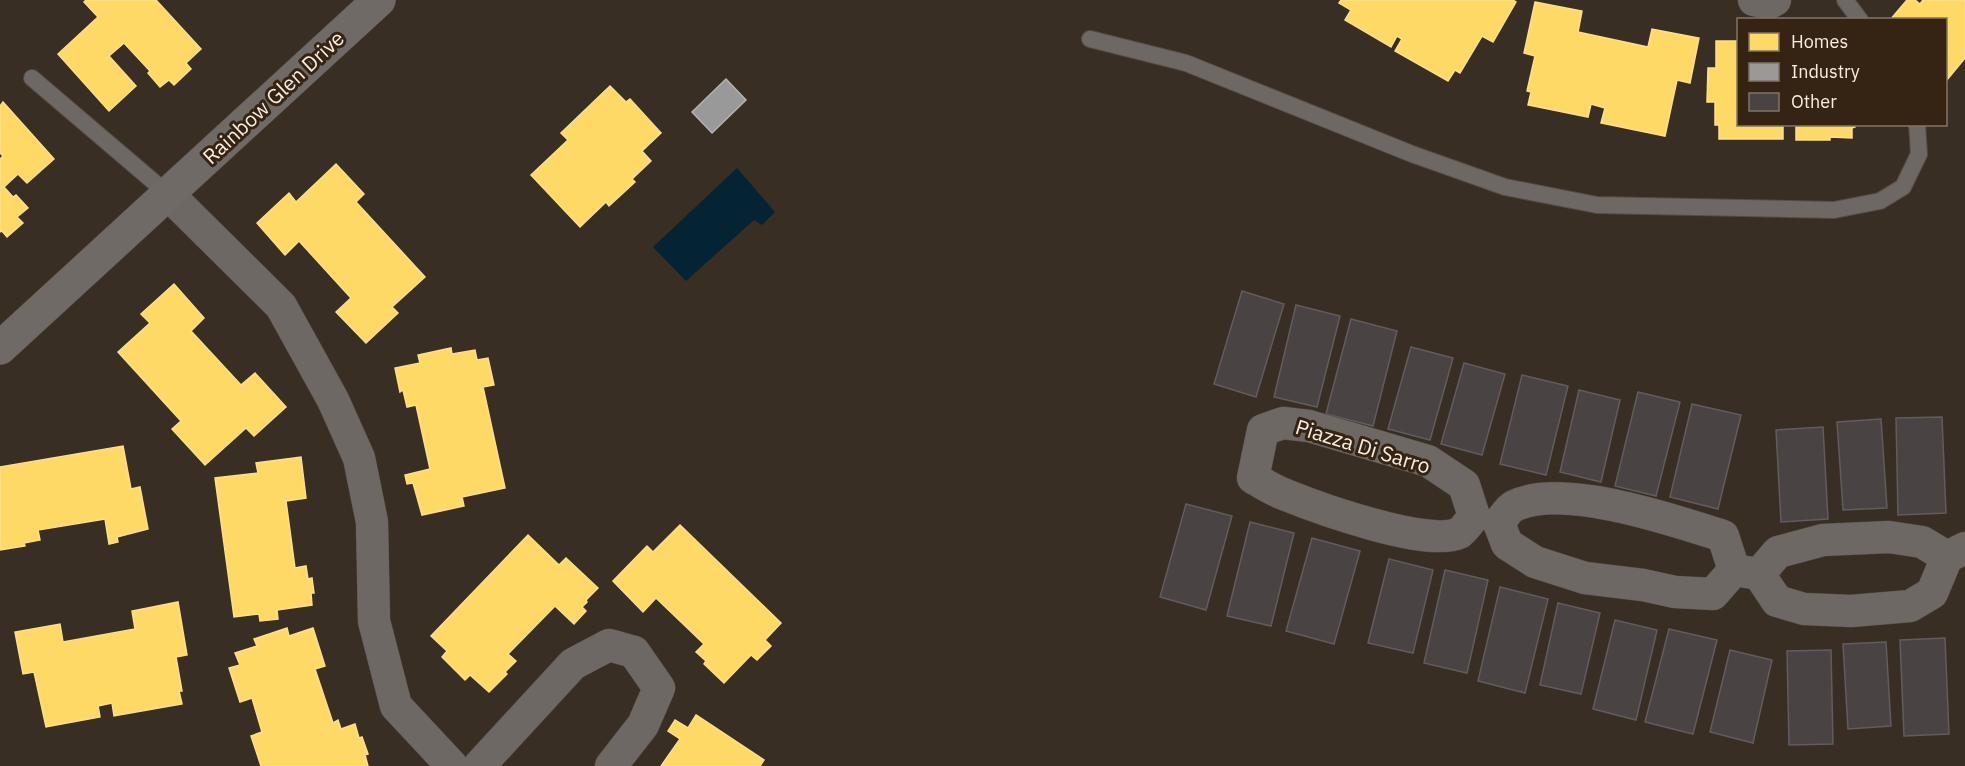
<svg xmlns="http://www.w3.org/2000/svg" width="1965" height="766" font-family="'IBM Plex Sans',sans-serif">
<rect width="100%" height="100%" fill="#382e24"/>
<polygon fill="#052433" points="737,168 775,212 762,225 754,220 686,281 653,247"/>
<g fill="#ffd966" stroke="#fddf8b" stroke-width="1.5">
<polygon points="86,0 156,0 201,49 186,63 191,69 174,85 169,80 160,87 148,73 150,71 124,43 109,56 136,86 109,111 58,54 98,17 84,2"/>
<polygon points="1341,0 1513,0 1516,2 1493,42 1482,36 1460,73 1455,70 1448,81 1395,51 1402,39 1397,36 1391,47 1345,20 1351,10 1339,3"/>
<polygon points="1907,0 1915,0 1920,4 1923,0 1965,0 1965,58 1947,80 1946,78 1946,20 1890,20"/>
<polygon points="1535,2 1582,11 1578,32 1648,47 1652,29 1699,38 1690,83 1677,80 1665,136 1601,123 1605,108 1591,104 1588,117 1528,105 1531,92 1527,91 1535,56 1524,53"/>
<polygon points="1716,41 1738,41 1738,124 1855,124 1855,127 1852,128 1852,138 1830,137 1830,140 1796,140 1796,125 1783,125 1783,139 1719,139 1719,125 1715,125 1715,102 1707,102 1708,68 1716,68"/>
<polygon points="610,86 626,102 630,99 661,133 642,151 651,161 632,179 635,182 609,206 606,202 580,227 531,175 568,140 561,133"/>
<polygon points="3,102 54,159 27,183 18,174 4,187 13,197 16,195 28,208 17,217 23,223 7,237 2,231 0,232 0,159 3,156 0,153 0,106"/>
<polygon points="336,164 364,194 356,202 425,277 392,307 398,313 366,343 336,312 351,298 299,241 285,255 257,223 289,193 296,202"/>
<polygon points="174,284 204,318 191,331 241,385 255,373 286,407 254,436 246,428 205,465 172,429 181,421 118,352 150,323 141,314"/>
<polygon points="451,348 452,354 475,350 477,360 488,358 494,385 483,387 505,488 462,497 464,506 422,515 413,483 407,484 405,475 430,469 416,405 407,407 403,390 400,392 395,368 420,363 418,355"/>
<polygon points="123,446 131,489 140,487 148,529 117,537 118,542 109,544 105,519 38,530 40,540 24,543 25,546 0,550 0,467"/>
<polygon points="301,457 306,498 286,501 295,568 306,566 308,579 312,578 314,593 311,593 312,605 277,610 278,619 260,621 259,614 234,617 215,478 258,473 256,463"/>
<polygon points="680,525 781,623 765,640 771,646 757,660 751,655 724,683 704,664 706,661 696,652 704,644 656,598 643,612 613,581 647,546 653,552"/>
<polygon points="528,535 559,565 566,558 598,588 586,600 587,602 582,607 586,611 574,624 555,606 508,654 516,661 505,672 507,674 489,692 470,675 465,680 442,657 447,651 431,636"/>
<polygon points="178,602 187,655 176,657 182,691 179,691 182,704 114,716 112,703 98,706 100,717 46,727 34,672 23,674 15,632 60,624 63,642 135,629 132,611"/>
<polygon points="287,628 289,636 313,628 325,666 315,669 333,723 338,720 341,729 355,724 359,738 362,737 368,754 365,755 368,766 261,766 251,736 262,732 252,698 240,702 229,668 240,665 235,653 257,646 254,639"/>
<polygon points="696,715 764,760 760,766 661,766 680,739 668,731 675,720 688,728"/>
</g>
<polygon fill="#999" stroke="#b6b2af" stroke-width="1.5" points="726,79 746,100 712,133 692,112"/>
<g fill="#4a4343" stroke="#625c5c" stroke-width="1.5">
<polygon points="1242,291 1284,304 1256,397 1214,384"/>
<polygon points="1296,305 1340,316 1317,407 1274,397"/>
<polygon points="1351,319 1397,331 1373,426 1326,414"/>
<polygon points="1411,347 1453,358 1430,440 1388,429"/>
<polygon points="1464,363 1505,374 1482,455 1441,444"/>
<polygon points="1522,375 1568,386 1546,475 1500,464"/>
<polygon points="1579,390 1620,400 1601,482 1560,472"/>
<polygon points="1638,392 1680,402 1656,496 1615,486"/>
<polygon points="1692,404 1741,415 1718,509 1670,497"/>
<polygon points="1942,417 1946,513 1898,515 1896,418"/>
<polygon points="1881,419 1887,508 1843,510 1837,422"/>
<polygon points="1823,427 1828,519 1781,522 1776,430"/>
<polygon points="1186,504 1232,516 1206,610 1160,597"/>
<polygon points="1250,522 1294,533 1271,626 1227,616"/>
<polygon points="1312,538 1360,551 1334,644 1286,631"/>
<polygon points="1389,559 1433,570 1413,653 1368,643"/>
<polygon points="1445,570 1488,580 1467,673 1424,663"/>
<polygon points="1500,587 1548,599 1525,693 1478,681"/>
<polygon points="1558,603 1600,613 1581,694 1540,685"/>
<polygon points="1615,620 1657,630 1636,720 1593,709"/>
<polygon points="1669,629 1717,640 1693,734 1645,722"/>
<polygon points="1945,638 1949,734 1904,736 1900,640"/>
<polygon points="1886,642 1891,726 1848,729 1843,644"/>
<polygon points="1730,650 1772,660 1753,743 1710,732"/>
<polygon points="1831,650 1833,744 1789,745 1787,651"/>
</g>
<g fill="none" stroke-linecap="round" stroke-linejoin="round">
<g stroke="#554c44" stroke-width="18">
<g id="lane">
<polyline points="1845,0 1860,20"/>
<polyline points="1090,39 1186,63 1412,154 1505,187 1597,205 1834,210 1880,201 1903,187 1919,154 1917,124"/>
<polyline points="32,78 168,194"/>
</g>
</g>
<g stroke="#554c44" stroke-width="33">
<g id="street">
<polyline points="1754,0 1769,3 1775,0"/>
<polyline points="168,194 281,306 333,400 359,458 372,522 374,621 396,706 452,766"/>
<path d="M1283,423L1309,426L1428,461L1464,485L1474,516C1470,521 1464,530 1459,533C1429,548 1318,508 1286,495C1274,491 1264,484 1253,478L1263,430Z"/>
<path d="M1499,523C1503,518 1508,509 1514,506C1562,482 1673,520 1723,536L1734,570"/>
<polyline points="1499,523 1507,544 1535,562 1585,578 1643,585 1675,592 1713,594 1734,570"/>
<polyline points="1734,570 1759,574 1777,601 1804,609 1851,611 1910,606 1932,593 1947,557 1965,548"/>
<polyline points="1759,574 1778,552 1823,540 1889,537 1922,542 1947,557"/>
<polyline points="479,766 573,664 609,645 634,652 659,688 643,725 611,766"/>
</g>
</g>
<g stroke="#554c44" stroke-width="34">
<polyline id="secondary" points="0,348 379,0"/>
</g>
<use href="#lane" stroke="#6e6865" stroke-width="16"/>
<use href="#street" stroke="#6e6865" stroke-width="32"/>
<use href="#secondary" stroke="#706a66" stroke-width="33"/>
</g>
<g text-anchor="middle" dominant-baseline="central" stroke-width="6" stroke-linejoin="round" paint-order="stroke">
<g font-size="21" fill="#f8ece1" stroke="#352413">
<text transform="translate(273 97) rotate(-43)">Rainbow Glen Drive</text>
<text transform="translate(1363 446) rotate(17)">Piazza Di Sarro</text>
</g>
</g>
<rect x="1737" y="18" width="210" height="108" fill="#352413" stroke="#837465" stroke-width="1.5"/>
<rect x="1749" y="33" width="30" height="18" fill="#ffd966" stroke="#837465" stroke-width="1.5"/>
<text x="1791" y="48" font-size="18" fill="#f8ece1">Homes</text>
<rect x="1749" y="63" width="30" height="18" fill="#999999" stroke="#837465" stroke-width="1.5"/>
<text x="1791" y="78" font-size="18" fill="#f8ece1">Industry</text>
<rect x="1749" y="93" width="30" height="18" fill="#4a4343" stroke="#837465" stroke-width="1.5"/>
<text x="1791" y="108" font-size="18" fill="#f8ece1">Other</text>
</svg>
